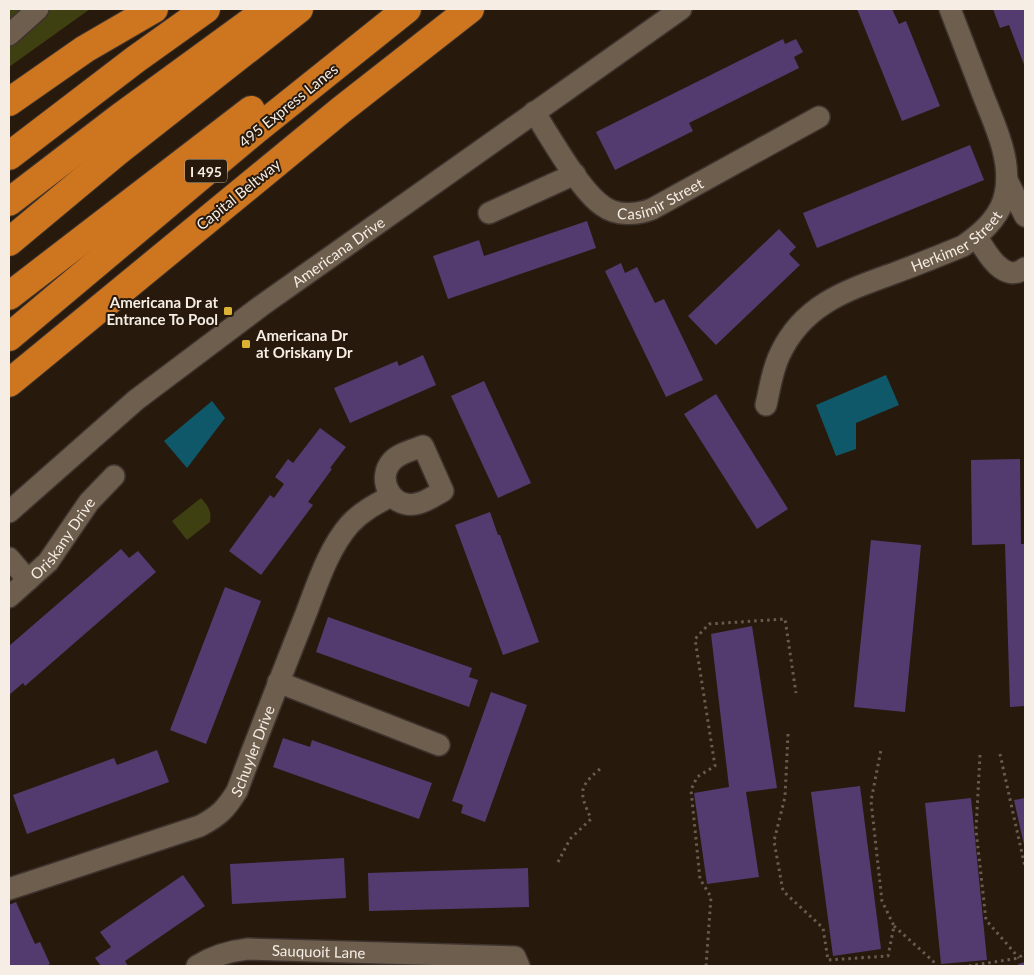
<svg xmlns="http://www.w3.org/2000/svg" width="1034" height="975" font-family="Lato,sans-serif">
<rect width="100%" height="100%" fill="#271a0d"/>
<g fill="#3f4012">
<polygon points="9,9 90,9 9,67"/>
<path d="M201,498C208,506 212,511 210,522L187,540L172,521Z"/>
</g>
<g fill="#0f5869">
<polygon points="886,375 899,405 856,423 856,449 836,456 816,405"/>
<polygon points="212,401 225,418 187,468 164,441"/>
</g>
<g fill="#533b6f">
<polygon points="857,9 892,9 899,24 906,21 940,106 902,121"/>
<polygon points="993,9 1025,9 1025,67 1009,25 1000,28"/>
<polygon points="783,39 785,44 796,39 803,52 794,57 799,68 689,123 693,131 615,170 596,132"/>
<polygon points="970,145 984,180 817,248 803,213"/>
<polygon points="587,221 596,248 448,299 433,256 479,240 484,256"/>
<polygon points="779,229 796,247 789,254 800,265 716,345 688,316"/>
<polygon points="621,263 625,273 637,267 655,303 664,299 703,380 666,397 605,271"/>
<polygon points="423,355 436,385 350,423 334,388 397,361 399,366"/>
<polygon points="484,381 531,483 498,498 451,396"/>
<polygon points="716,394 788,509 757,529 684,414"/>
<polygon points="320,428 346,447 330,468 332,469 308,502 313,505 261,575 229,551 270,495 274,498 284,484 275,477 288,459 293,463"/>
<polygon points="1020,459 1021,544 1025,544 1025,706 1010,707 1005,544 972,545 971,460"/>
<polygon points="490,512 498,535 500,535 539,642 503,655 455,525"/>
<polygon points="871,540 921,545 905,712 854,707"/>
<polygon points="121,549 129,558 138,551 156,572 25,686 23,683 9,695 9,646"/>
<polygon points="225,587 261,601 206,744 170,730"/>
<polygon points="328,617 472,668 469,677 478,680 469,707 316,652"/>
<polygon points="752,626 777,788 746,792 759,877 707,884 694,793 729,787 711,634"/>
<polygon points="491,692 527,705 485,822 461,813 463,805 452,801"/>
<polygon points="283,738 310,747 312,740 432,783 419,819 273,767"/>
<polygon points="157,750 169,782 27,834 13,795 114,758 117,765"/>
<polygon points="860,786 881,949 833,956 811,792"/>
<polygon points="971,798 987,960 941,964 925,803"/>
<polygon points="1025,798 1025,845 1024,845 1014,800"/>
<polygon points="344,858 346,898 232,904 230,864"/>
<polygon points="528,868 529,907 369,911 368,873"/>
<polygon points="183,875 205,906 125,961 128,966 101,966 95,958 111,947 100,932"/>
<polygon points="16,902 35,944 40,942 50,964 46,966 9,966 9,905"/>
<polygon points="1025,962 1025,966 1019,966 1018,964"/>
</g>
<g fill="none" stroke-linecap="round" stroke-linejoin="round">
<g stroke="#3e332e" stroke-width="24">
<g id="minor">
<polyline points="9,35 38,9"/>
<path id="s1" d="M534,112C550,136 580,191 603,206C616,216 637,215 652,209L819,117"/>
<polyline points="1007,180 1025,216"/>
<polyline points="489,213 575,174"/>
<path d="M977,237C986,252 1004,285 1025,268"/>
<path id="s2" d="M766,405C770,388 772,370 780,354C803,305 845,291 892,274C916,265 939,256 963,246C981,234 1001,216 1005,194C1013,158 992,120 980,87C970,61 960,35 950,9"/>
<path d="M423,446L443,491C435,495 425,503 415,504C391,508 376,479 392,461C399,453 413,450 423,446Z"/>
<path id="s3" d="M9,512L136,400L261,306L681,9"/>
<polyline points="9,558 28,580"/>
<path id="s4" d="M9,597L48,562L89,502L114,476"/>
<polyline points="278,682 439,745"/>
<path id="s5" d="M9,889L200,826C219,816 226,809 237,791C259,732 282,674 305,616C317,585 328,549 350,524C362,511 376,504 391,496"/>
<path id="s6" d="M197,966C213,956 229,951 248,949L515,957L519,966"/>
</g>
</g>
<g stroke="#3e332e" stroke-width="30">
<g id="highway">
<polyline points="9,102 85,49 154,9"/>
<polyline points="9,156 136,59 206,9"/>
<polyline points="9,202 120,117 268,9"/>
<polyline points="9,242 117,152 299,9"/>
<polyline points="9,296 251,110"/>
<polyline points="9,337 257,129 407,9"/>
<polyline points="9,383 341,110 470,9"/>
</g>
</g>
<g stroke="#685c51" stroke-width="3" stroke-dasharray="2.5 4" stroke-linecap="butt">
<polyline points="788,734 785,797 774,841 783,891 823,928 828,960 888,956 894,926 882,901 871,801 881,750"/>
<polyline points="1000,754 1025,867"/>
<polyline points="980,755 976,830 986,920 1019,958"/>
<path d="M558,862L570,839L591,819C580,793 577,788 600,769"/>
<polyline points="894,926 933,961 936,966"/>
<polyline points="706,966 711,897 700,879 691,790 697,777 715,766 695,639 709,624 785,619 796,693"/>
<polyline points="969,966 1019,958 1025,952"/>
</g>
<use href="#minor" stroke="#6d5e4e" stroke-width="21"/>
<use href="#highway" stroke="#cd751f" stroke-width="28"/>
</g>
<g fill="#dbb233" stroke="#271a0d" stroke-width="2">
<rect x="223" y="306" width="10" height="10" rx="2.5"/>
<rect x="241" y="339" width="10" height="10" rx="2.5"/>
</g>
<g text-anchor="middle" dominant-baseline="central" stroke-width="4" stroke-linejoin="round" paint-order="stroke">
<rect fill="#271a0d" stroke="#b8aea4" stroke-width="1" x="185" y="159.5" width="42" height="23" rx="4"/>
<g font-size="14" font-weight="bold" fill="#f6ede4">
<text x="206" y="171">I 495</text>
</g>
<g font-size="15" fill="#f6ede4" stroke="#271a0d">
<text transform="translate(288 105) rotate(-39)">495 Express Lanes</text>
<text transform="translate(238 194) rotate(-39)">Capital Beltway</text>
<text stroke="none"><textPath href="#s1" startOffset="179">Casimir Street</textPath></text>
<text stroke="none"><textPath href="#s2" startOffset="268">Herkimer Street</textPath></text>
<text stroke="none"><textPath href="#s3" startOffset="420">Americana Drive</textPath></text>
<text stroke="none"><textPath href="#s4" startOffset="80">Oriskany Drive</textPath></text>
<text stroke="none"><textPath href="#s5" startOffset="296">Schuyler Drive</textPath></text>
<text stroke="none"><textPath href="#s6" startOffset="125">Sauquoit Lane</textPath></text>
</g>
<g font-size="15" font-weight="bold" fill="#f6ede4" stroke="#271a0d" text-anchor="end">
<text x="218" y="302">Americana Dr at<tspan x="218" dy="17">Entrance To Pool</tspan></text>
<text x="256" y="335" text-anchor="start">Americana Dr<tspan x="256" dy="17">at Oriskany Dr</tspan></text>
</g>
</g>
<rect width="1034" height="975" fill="none" stroke="#f6ede4" stroke-width="20"/>
</svg>
